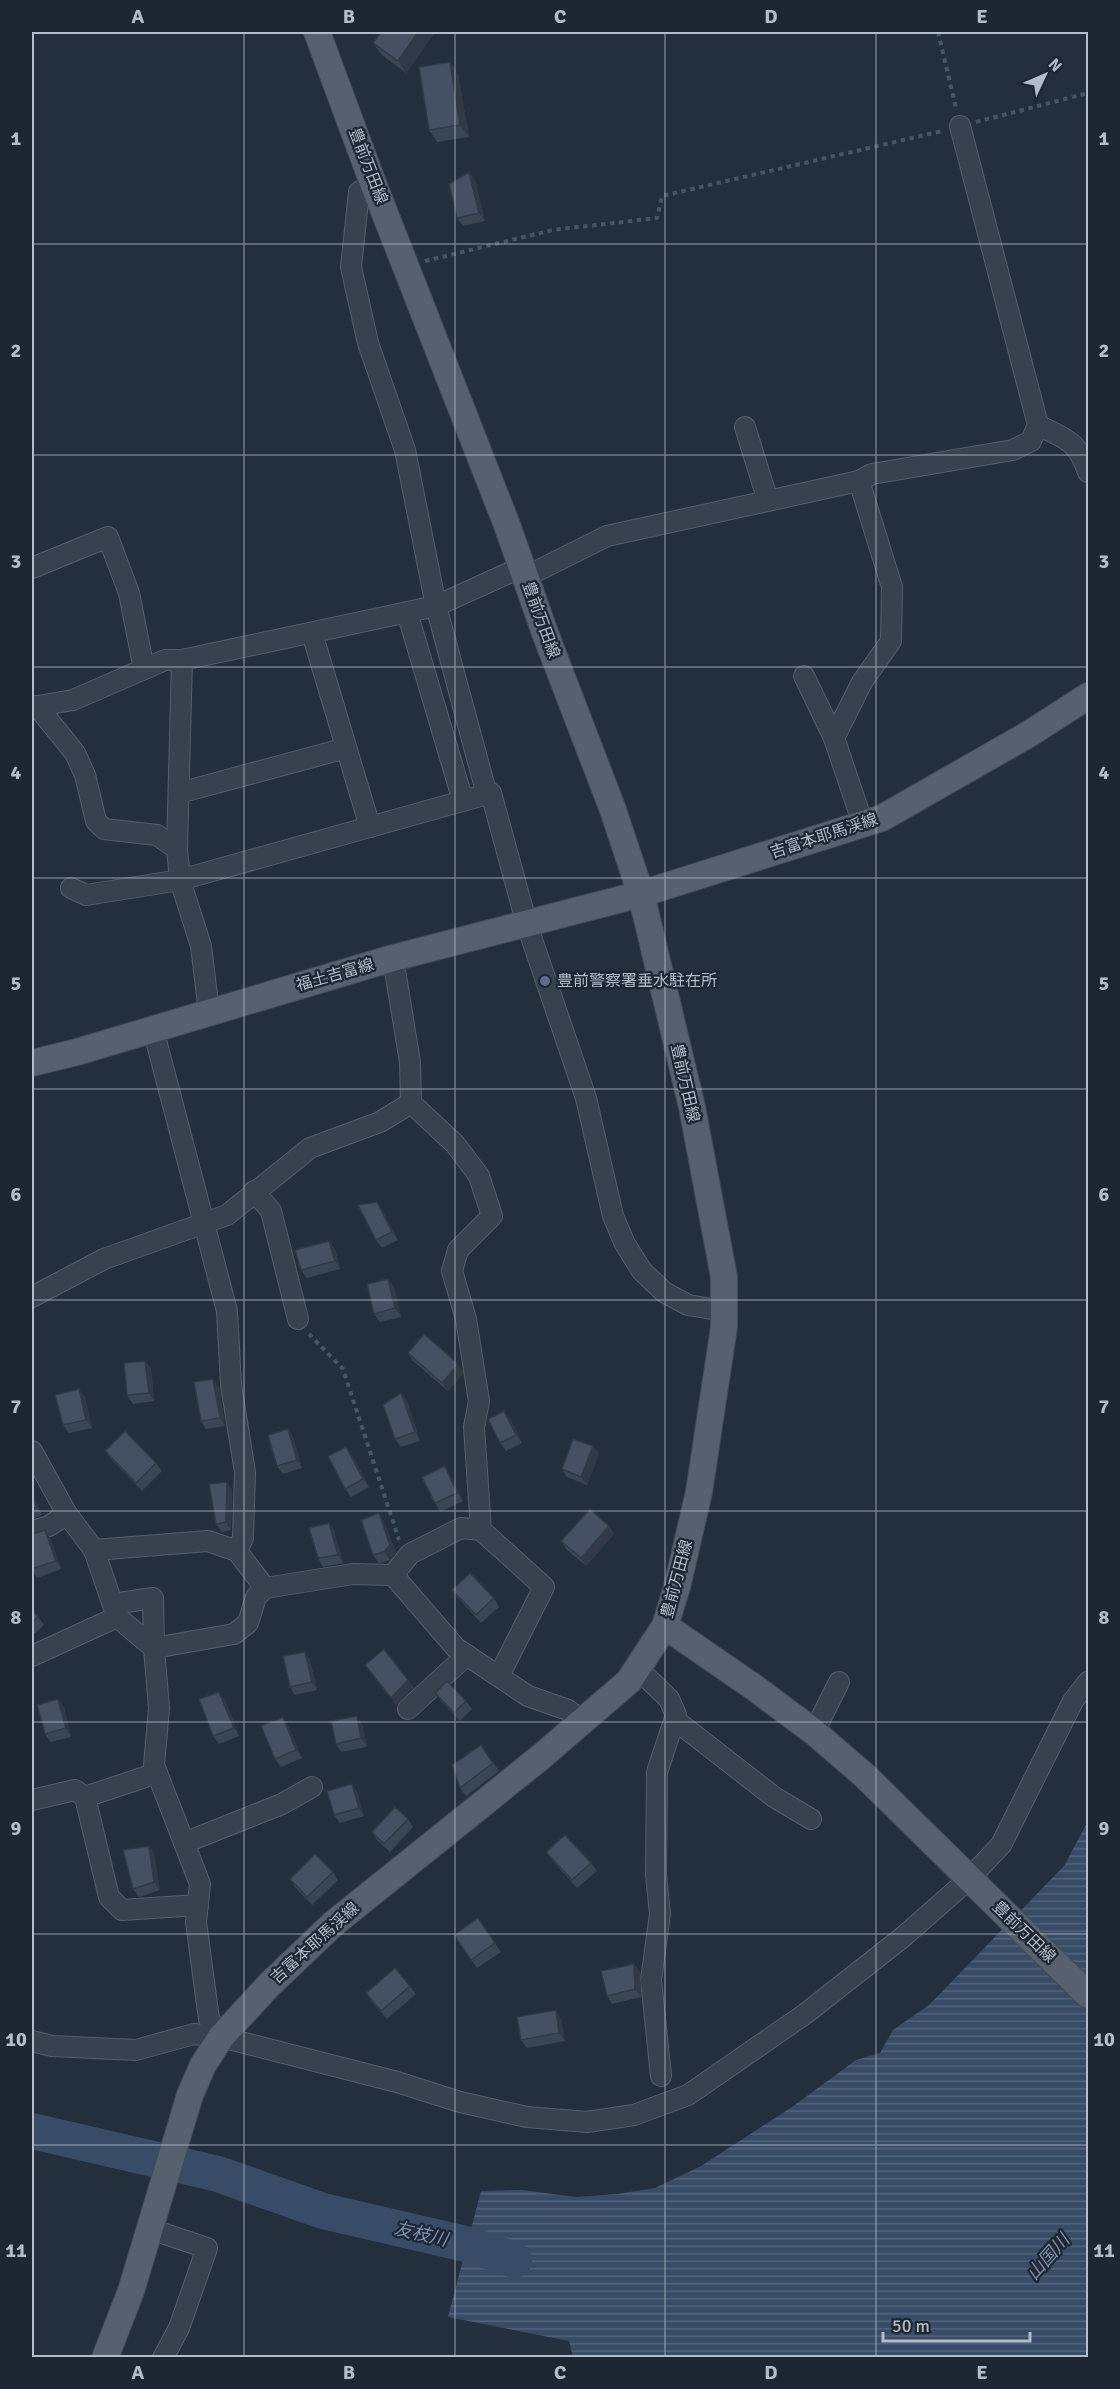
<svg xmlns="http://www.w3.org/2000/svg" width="1120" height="2389" font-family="Signika,'Noto Sans JP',sans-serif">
<defs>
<pattern id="water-rules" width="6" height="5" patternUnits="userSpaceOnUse" patternTransform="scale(1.5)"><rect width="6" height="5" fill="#394c67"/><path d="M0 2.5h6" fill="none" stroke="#53647b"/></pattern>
</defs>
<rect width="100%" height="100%" fill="#242f3e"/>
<polygon fill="url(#water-rules)" points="1088,1821 1088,2357 573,2357 569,2341 448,2317 481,2191 522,2190 576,2197 617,2194 655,2188 701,2166 792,2107 856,2060 880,2053 893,2030 929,2005 1064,1866"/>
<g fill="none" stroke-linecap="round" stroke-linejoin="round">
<polyline stroke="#394c67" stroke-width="36" points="32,2131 218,2174 323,2211 470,2245 514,2260"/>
<g stroke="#565f6c" stroke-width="22">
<g id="minor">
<polyline points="373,183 359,192 351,267 368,343 405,450 436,606 487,795"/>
<path d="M1038,425C1067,440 1077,440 1088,472"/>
<polyline points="745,427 768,501"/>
<polyline points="859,481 872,474 1013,450 1031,441 1038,425 960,126"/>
<polyline points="32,568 108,537 129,593 144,669"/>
<polyline points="525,577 607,536 859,481 892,587 891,641 862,682 834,738 863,824"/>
<polyline points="407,612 463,801"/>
<polyline points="312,633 370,827"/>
<polyline points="182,660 177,849 180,880 201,946 209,1012"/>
<polyline points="804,676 834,738"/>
<polyline points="37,706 75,753 85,775 96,821 104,829 157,835 177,849"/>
<polyline points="32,707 73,700 165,660 182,660 436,606 522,567"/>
<polyline points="179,793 346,748"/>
<polyline points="71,888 86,895 180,880 491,793 527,925 586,1098 613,1216 625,1244 642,1271 664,1292 688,1305 724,1311"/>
<polyline points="393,958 410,1062 411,1103 455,1144 479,1176 492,1216 458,1250 452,1271 466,1319 479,1401 474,1427 481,1530 544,1587 499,1676"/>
<polyline points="153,1029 227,1311 231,1385 245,1472 243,1538 237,1551"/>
<polyline points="254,1191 271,1211 298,1319"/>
<polyline points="32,1297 104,1259 227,1215 310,1148 380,1122 411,1103"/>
<polyline points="32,1451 67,1514 94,1550 117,1617 154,1648 159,1708 154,1765 200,1884 196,1922 209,2019 221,2037"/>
<polyline points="32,1531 49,1526 67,1514"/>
<polyline points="94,1550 208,1541 237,1551 265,1588 353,1574 393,1575 456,1648 528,1696 568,1710 582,1721"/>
<polyline points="393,1575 410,1554 461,1528 481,1530"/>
<polyline points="113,1604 153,1598 154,1648 234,1634 248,1623 256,1597 265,1588"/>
<polyline points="32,1656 117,1617"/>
<polyline points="637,1668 669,1699 676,1715 657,1772 656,1875 660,1914 651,1980 661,2076"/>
<polyline points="408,1709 467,1655"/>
<polyline points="675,1720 774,1797 811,1819"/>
<polyline points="814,1732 839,1682"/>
<polyline points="85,1797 109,1897 122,1910 198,1905"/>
<polyline points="32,1800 75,1790 85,1797 157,1773"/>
<polyline points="184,1843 282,1804 312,1787"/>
<polyline points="32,2041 52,2046 136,2050 194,2034 221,2037 397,2082 460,2102 527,2117 587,2122 634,2115 688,2095 805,2014 903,1937 969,1879 1001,1845 1073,1701 1088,1682"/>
<polyline points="150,2229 207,2248 179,2328 163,2358"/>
</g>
</g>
<g stroke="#414a57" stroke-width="28">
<g id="major">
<polyline points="32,1063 77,1052 393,958 641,894 882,818 1029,734 1088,696"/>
<polyline points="665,1626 755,1688 814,1732 864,1775 1088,1995"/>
<polyline points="105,2358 131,2291 190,2095 203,2065 221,2037 269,1985 333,1924 542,1756 629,1681 665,1626 677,1587 699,1492 724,1327 724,1277 692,1107 641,894 613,810 545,633 507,525 373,183 317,32"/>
</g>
</g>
<g stroke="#44595c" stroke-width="4" stroke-dasharray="4.5 4.5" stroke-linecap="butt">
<polyline points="938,32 956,108"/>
<polyline points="976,122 1088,93"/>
<polyline points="425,261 553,230 657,218 662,196 942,131"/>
<polyline points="309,1334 343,1369 399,1540"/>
</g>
<use href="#minor" stroke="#38414e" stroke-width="20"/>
<use href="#major" stroke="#56606e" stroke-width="26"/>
</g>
<g fill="#3b4654">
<polygon points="381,32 435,32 406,73 382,55 373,43"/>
<polygon points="450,62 458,74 469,137 437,142 429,130"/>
<polygon points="475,180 485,221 463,226 457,218"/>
<polygon points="382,1210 398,1240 382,1248 376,1240"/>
<polygon points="335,1249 340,1269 307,1278 301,1270"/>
<polygon points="388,1279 394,1287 401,1317 380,1322 374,1314"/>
<polygon points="408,1353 462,1370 463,1374 448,1391 413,1361"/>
<polygon points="145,1361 151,1369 154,1401 133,1404 127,1395"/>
<polygon points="219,1387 225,1426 206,1429 201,1421"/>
<polygon points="401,1393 407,1401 420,1441 401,1447 395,1439"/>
<polygon points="85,1397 92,1428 69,1433 63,1425"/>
<polygon points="510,1419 522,1443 506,1451 500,1443"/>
<polygon points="288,1429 293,1437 302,1468 283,1474 277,1466"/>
<polygon points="593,1446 599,1454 587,1485 567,1477 562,1469"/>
<polygon points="105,1451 156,1463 162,1471 142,1491 111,1459"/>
<polygon points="352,1455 369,1487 351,1497 345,1489"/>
<polygon points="445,1466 450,1475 463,1501 440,1512 435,1503"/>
<polygon points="227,1482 232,1490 231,1530 222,1532 216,1524"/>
<polygon points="32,1492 42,1515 32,1519"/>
<polygon points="384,1522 396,1553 390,1560 379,1563 373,1555"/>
<polygon points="329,1523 334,1531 343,1563 323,1567 318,1558"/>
<polygon points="609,1526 614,1534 586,1566 567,1550 561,1541"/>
<polygon points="45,1530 50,1538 61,1569 37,1578 32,1570"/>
<polygon points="452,1590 494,1598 499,1607 481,1623 458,1598"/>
<polygon points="32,1609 44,1625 32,1636"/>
<polygon points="305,1652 310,1660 317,1690 295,1695 290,1687"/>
<polygon points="435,1693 466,1701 472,1709 460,1721 441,1701"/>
<polygon points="225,1700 239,1736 219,1744 213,1736"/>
<polygon points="64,1707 71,1737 51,1742 45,1734"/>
<polygon points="362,1724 367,1747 341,1752 336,1744"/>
<polygon points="288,1726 302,1758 281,1767 275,1759"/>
<polygon points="481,1745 499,1771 466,1796 460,1788"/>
<polygon points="352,1784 357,1792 364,1816 340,1823 334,1815"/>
<polygon points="408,1819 413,1827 390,1852 377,1840 372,1832"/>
<polygon points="149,1846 154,1854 160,1890 139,1897 133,1889"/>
<polygon points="546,1852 591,1863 597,1871 577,1888 552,1860"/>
<polygon points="333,1872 338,1880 312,1905 295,1887 290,1879"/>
<polygon points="478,1918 501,1952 477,1968 454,1935"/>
<polygon points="640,1972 641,1997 612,2004 607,1996"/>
<polygon points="410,1986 416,1994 387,2019 371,2001 366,1993"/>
<polygon points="561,2019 565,2041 527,2048 521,2040"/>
</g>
<g fill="#303945">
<polygon points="418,32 435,32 406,73 398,61"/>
<polygon points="450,62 458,74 469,137 460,125"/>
<polygon points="469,172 475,180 485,221 479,213"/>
<polygon points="377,1202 382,1210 398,1240 392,1232"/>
<polygon points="329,1241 335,1249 340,1269 335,1261"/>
<polygon points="388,1279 394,1287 401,1317 395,1308"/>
<polygon points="145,1361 151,1369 154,1401 149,1393"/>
<polygon points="456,1362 462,1370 463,1374 448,1391 442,1383"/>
<polygon points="213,1379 219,1387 225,1426 220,1418"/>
<polygon points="79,1389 85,1397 92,1428 86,1420"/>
<polygon points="401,1393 407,1401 420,1441 415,1432"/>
<polygon points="504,1411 510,1419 522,1443 516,1435"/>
<polygon points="288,1429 293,1437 302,1468 297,1460"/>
<polygon points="593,1446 599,1454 587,1485 581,1477"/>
<polygon points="346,1447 352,1455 369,1487 363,1479"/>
<polygon points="445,1466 450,1475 463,1501 457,1493"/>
<polygon points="227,1482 232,1490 231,1530 226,1522"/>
<polygon points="32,1492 42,1515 37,1507 32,1496"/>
<polygon points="379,1513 384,1522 396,1553 390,1560 384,1552"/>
<polygon points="329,1523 334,1531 343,1563 338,1555"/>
<polygon points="609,1526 614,1534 586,1566 581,1558"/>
<polygon points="45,1530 50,1538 61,1569 56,1561"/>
<polygon points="305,1652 310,1660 317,1690 312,1682"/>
<polygon points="408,1680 414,1688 396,1706 391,1698"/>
<polygon points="219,1692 225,1700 239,1736 234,1728"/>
<polygon points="58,1699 64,1707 71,1737 66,1728"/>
<polygon points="357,1716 362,1724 367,1747 361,1738"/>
<polygon points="283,1717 288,1726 302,1758 296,1750"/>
<polygon points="352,1784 357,1792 364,1816 359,1808"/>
<polygon points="149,1846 154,1854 160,1890 154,1882"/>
<polygon points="634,1964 640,1972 641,1997 635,1989"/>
<polygon points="556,2010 561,2019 565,2041 559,2033"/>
</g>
<g fill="#455162" stroke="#303945" stroke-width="1.5">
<polygon points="381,32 418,32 398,61 373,43"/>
<polygon points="450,62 460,125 429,130 419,67"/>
<polygon points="469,172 479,213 457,218 449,184"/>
<polygon points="377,1202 392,1232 376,1240 358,1205"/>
<polygon points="329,1241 335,1261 301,1270 295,1250"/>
<polygon points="388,1279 395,1308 374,1314 367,1284"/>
<polygon points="424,1334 456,1362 457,1366 442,1383 408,1353"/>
<polygon points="145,1361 149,1393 127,1395 124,1363"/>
<polygon points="213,1379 220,1418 201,1421 194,1382"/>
<polygon points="79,1389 86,1420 63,1425 55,1395"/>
<polygon points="401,1393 415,1432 395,1439 383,1405"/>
<polygon points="504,1411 516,1435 500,1443 488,1419"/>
<polygon points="288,1429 297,1460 277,1466 268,1435"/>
<polygon points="125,1431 156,1463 136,1483 105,1451"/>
<polygon points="573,1439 593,1446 581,1477 562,1469"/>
<polygon points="346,1447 363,1479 345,1489 328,1456"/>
<polygon points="445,1466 457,1493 435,1503 422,1477"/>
<polygon points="227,1482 226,1522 216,1524 209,1484"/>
<polygon points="32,1496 37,1507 32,1509"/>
<polygon points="590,1509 609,1526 581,1558 561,1541"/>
<polygon points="379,1513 390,1545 384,1552 373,1555 361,1520"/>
<polygon points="329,1523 338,1555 318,1558 309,1528"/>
<polygon points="45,1530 56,1561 32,1569 32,1534"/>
<polygon points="470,1573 494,1598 476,1615 452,1590"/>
<polygon points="32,1609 38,1617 32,1623"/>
<polygon points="384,1649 408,1680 391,1698 365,1665"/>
<polygon points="305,1652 312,1682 290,1687 283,1656"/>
<polygon points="447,1681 466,1701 454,1713 435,1693"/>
<polygon points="219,1692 234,1728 213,1736 199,1699"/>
<polygon points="58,1699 66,1728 45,1734 37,1705"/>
<polygon points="357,1716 361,1738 336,1744 331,1721"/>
<polygon points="283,1717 296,1750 275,1759 261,1726"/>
<polygon points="481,1745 493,1763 460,1788 452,1765"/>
<polygon points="352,1784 359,1808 334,1815 327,1791"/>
<polygon points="395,1807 408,1819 384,1844 372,1832"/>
<polygon points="565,1835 591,1863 572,1880 546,1852"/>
<polygon points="149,1846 154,1882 133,1889 123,1850"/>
<polygon points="315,1854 333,1872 307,1897 290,1879"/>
<polygon points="478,1918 495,1943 471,1960 454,1935"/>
<polygon points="634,1964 635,1989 607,1996 601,1971"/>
<polygon points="395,1968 410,1986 381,2011 366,1993"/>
<polygon points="556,2010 559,2033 521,2040 517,2017"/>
</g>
<path fill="none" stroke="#b4bcc9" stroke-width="1.5" stroke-opacity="0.55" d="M244,32V2358M455,32V2358M665,32V2358M876,32V2358M32,244H1088M32,455H1088M32,667H1088M32,878H1088M32,1089H1088M32,1300H1088M32,1511H1088M32,1722H1088M32,1934H1088M32,2145H1088"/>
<circle fill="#5c6f8a" stroke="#1d2633" stroke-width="2" cx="545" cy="981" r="6"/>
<g text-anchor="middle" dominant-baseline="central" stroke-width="4.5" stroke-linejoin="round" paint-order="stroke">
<g font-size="16" fill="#b4bcc9" stroke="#1d2633">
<text transform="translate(368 166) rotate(69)">豊前万田線</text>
<text transform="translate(541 620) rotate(70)">豊前万田線</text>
<text transform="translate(824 836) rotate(-18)">吉富本耶馬渓線</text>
<text transform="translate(335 975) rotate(-16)">福土吉富線</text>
<text transform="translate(685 1083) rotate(77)">豊前万田線</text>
<text transform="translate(677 1579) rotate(-75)">豊前万田線</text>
<text transform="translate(1024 1932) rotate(44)">豊前万田線</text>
<text transform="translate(315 1943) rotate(-42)">吉富本耶馬渓線</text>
</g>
<g font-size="16" fill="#b4bcc9" stroke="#1d2633" text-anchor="start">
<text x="557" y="981">豊前警察署垂水駐在所</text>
</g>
<g font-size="18" font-style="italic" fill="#7c92b1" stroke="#1d2633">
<text transform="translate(421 2234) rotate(13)">友枝川</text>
<text transform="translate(1048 2257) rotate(-49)">山国川</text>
</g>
</g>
<rect width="1120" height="2389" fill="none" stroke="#1d2633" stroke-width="66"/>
<g transform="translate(1045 75) rotate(46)" stroke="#1d2633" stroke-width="4.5" paint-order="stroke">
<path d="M0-4.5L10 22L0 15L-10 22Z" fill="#b4bcc9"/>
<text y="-9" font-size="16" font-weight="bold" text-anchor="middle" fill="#b4bcc9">N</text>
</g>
<path d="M883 2332v9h147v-9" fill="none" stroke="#b4bcc9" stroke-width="3"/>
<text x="892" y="2332" font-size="18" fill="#b4bcc9" stroke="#1d2633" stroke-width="4.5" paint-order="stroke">50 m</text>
<rect x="33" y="33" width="1054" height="2323" fill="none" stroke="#b4bcc9" stroke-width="2"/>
<g font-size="20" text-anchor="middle" font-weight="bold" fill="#b4bcc9">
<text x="138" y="23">A</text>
<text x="349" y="23">B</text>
<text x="560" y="23">C</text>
<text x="771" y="23">D</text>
<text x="982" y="23">E</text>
<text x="16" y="145">1</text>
<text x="1104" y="145">1</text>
<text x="16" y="357">2</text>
<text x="1104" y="357">2</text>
<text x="16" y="568">3</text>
<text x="1104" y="568">3</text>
<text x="16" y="779">4</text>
<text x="1104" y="779">4</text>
<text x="16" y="990">5</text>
<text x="1104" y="990">5</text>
<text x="16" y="1201">6</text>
<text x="1104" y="1201">6</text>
<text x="16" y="1413">7</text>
<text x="1104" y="1413">7</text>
<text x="16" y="1624">8</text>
<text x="1104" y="1624">8</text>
<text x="16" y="1835">9</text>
<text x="1104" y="1835">9</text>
<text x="16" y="2046">10</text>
<text x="1104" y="2046">10</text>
<text x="16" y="2257">11</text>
<text x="1104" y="2257">11</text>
<text x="138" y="2379">A</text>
<text x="349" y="2379">B</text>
<text x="560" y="2379">C</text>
<text x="771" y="2379">D</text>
<text x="982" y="2379">E</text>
</g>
</svg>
